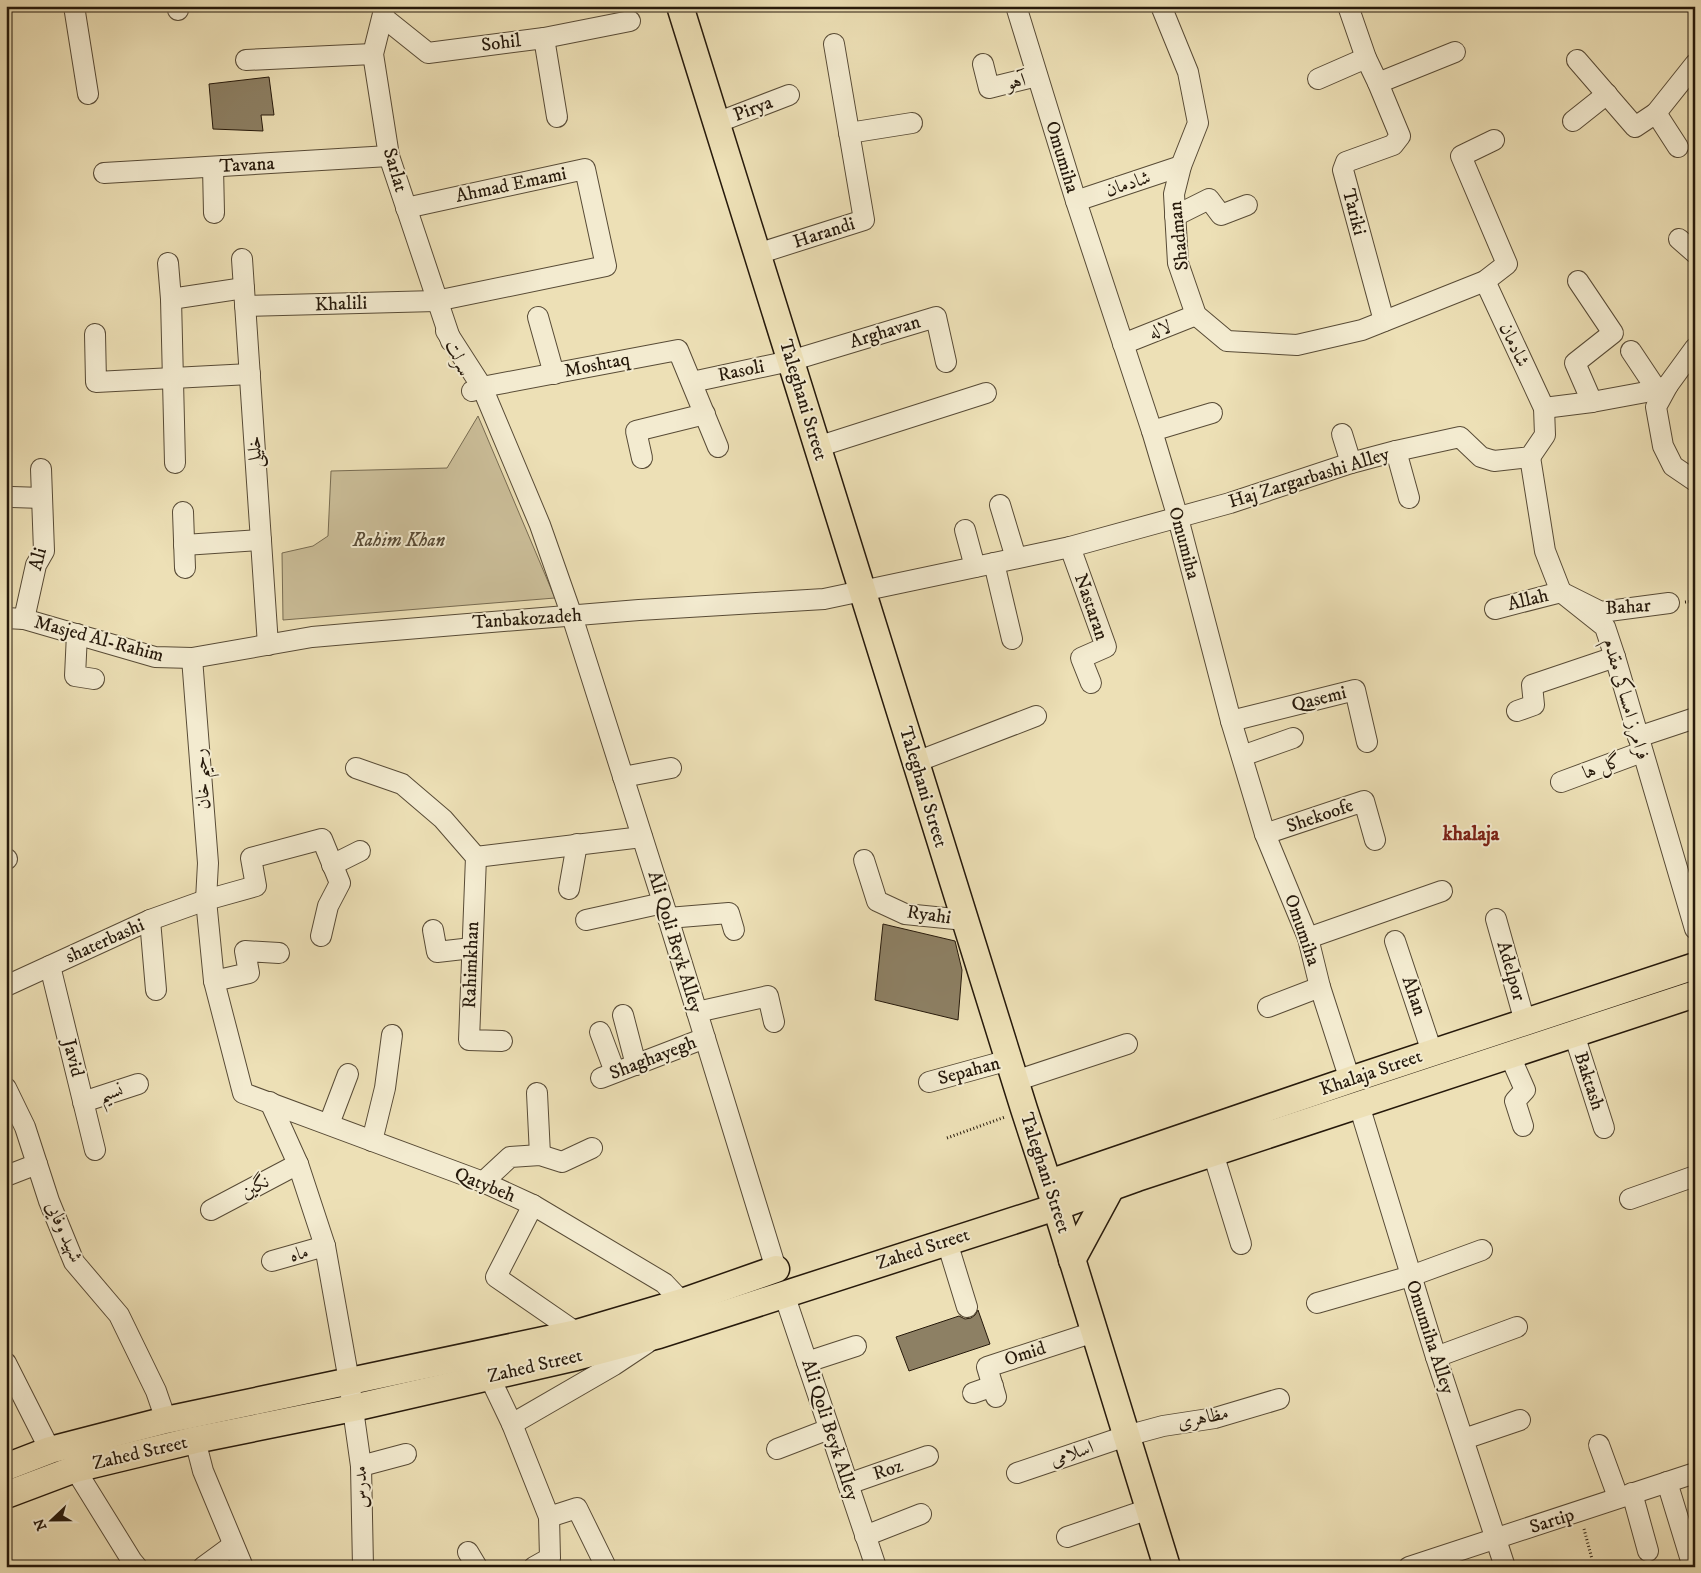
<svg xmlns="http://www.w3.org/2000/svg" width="1701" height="1573" font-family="'IM FELL DW Pica',Amiri,serif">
<rect width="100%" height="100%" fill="#ede0b6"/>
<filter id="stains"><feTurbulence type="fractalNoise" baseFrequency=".004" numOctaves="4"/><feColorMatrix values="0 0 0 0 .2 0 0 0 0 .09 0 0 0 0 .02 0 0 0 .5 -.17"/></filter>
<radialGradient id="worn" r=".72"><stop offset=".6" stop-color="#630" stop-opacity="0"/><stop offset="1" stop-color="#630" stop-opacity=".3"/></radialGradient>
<polygon fill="#cbbe99" stroke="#786c52" points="478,416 555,598 283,620 282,553 313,546 328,536 331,471 447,468"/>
<g fill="#8d8064" stroke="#26190b">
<polygon points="269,77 274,115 261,115 263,131 213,129 209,84"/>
<polygon points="883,924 955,941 962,970 958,1020 875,1000"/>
<polygon points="978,1310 990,1344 909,1371 896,1337 959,1316 965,1319 971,1318 975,1315"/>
</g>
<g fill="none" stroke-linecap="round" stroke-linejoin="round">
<g stroke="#584b36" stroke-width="22">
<g id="minor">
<polyline points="74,6 88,94"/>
<polyline points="385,6 373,54 389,156 451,341"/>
<polyline points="1016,6 1076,201 1152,431 1178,518 1231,721 1265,834 1308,938 1320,987 1350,1080"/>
<polyline points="1161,6 1188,72 1198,123 1181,166 1174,194 1178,263 1196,315 1227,341 1297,345 1362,330 1485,281 1507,264 1461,156 1494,140"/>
<polyline points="1348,6 1366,58 1378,83 1400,136 1393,145 1346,162 1343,170 1384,321"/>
<polyline points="178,10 178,6"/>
<polyline points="383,17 428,53 544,38 630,21"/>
<polyline points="544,38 557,117"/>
<polyline points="246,60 373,54"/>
<polyline points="1577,60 1635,127 1656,113 1678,147"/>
<polyline points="983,64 989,88 1037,76"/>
<polyline points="1318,79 1366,58"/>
<polyline points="1378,83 1455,52"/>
<polyline points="1656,113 1695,64"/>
<polyline points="1573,121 1607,94"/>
<polyline points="716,123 789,95"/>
<polyline points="849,133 912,123"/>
<polyline points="213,167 214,213"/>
<polyline points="104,173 389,156"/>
<polyline points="1076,201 1181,166"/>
<polyline points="1175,216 1209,199 1221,215 1247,205"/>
<polyline points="1679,239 1695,253"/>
<polyline points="757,254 864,220 834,44"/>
<polyline points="242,259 268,645"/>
<polyline points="168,263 171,299 175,463"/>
<polyline points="1578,281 1613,333 1575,363 1592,402"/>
<polyline points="171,299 244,288"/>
<polyline points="245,306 436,301 606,266 585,169 406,208"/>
<polyline points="538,317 554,374"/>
<polyline points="446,331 482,387 540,525 572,616 668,918 776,1269"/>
<polyline points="95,334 96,382 250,374"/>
<polyline points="1123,344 1196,315"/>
<polyline points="1631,351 1657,390"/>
<polyline points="692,382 790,361 936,317 946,362"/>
<polyline points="1668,385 1656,407 1663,446 1673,466 1695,481"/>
<polyline points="472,391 482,387 678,350 718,447"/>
<polyline points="1544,408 1592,402 1657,390 1668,385 1695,348"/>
<polyline points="1152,431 1212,413"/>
<polyline points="1342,434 1351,463"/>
<polyline points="817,447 986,393"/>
<polyline points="1396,451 1409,498"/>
<polyline points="1530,457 1545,551 1561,592 1605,627 1615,657 1695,929"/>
<polyline points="642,458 636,431 705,414"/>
<polyline points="12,497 42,498"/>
<polyline points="1000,505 1016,558"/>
<polyline points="183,512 185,568"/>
<polyline points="965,530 975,567"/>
<polyline points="184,545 261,540"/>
<polyline points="1070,547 1106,647 1081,658 1091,683"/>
<polyline points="994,563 1012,639"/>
<polyline points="1495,609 1561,592 1601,612 1669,603"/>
<polyline points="6,618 24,619 155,657 192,658 312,637 358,633 639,610 824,599 1070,547 1230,503 1351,463 1396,451 1460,437 1481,457 1494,461 1530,457 1545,435 1544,408 1485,281"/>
<polyline points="24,619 36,565 44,551 41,469"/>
<polyline points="77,634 75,676 94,679"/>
<polyline points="192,658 208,863 206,900 214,981 243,1093 483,1182 533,1205 664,1283 682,1302"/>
<polyline points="1517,711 1534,705 1532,685 1615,657"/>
<polyline points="1231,721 1355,690 1367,742"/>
<polyline points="1638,737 1695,718"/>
<polyline points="1242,756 1293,738"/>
<polyline points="916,762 1036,716"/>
<polyline points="356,768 402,784 443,819 476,857 469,1040 502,1041"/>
<polyline points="623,777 671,768"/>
<polyline points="1561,782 1642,752"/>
<polyline points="1265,834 1364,801 1375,840"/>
<polyline points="476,857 642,837"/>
<polyline points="6,859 7,859"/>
<polyline points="864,860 877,901 905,914 965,920"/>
<polyline points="332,865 360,851"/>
<polyline points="569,889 577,844"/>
<polyline points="668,918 729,913 734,930"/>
<polyline points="1496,919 1525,1022"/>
<polyline points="150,920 156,990"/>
<polyline points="586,920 663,903"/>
<polyline points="433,930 437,952 472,948"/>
<polyline points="1308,938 1442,891"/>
<polyline points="1395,941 1432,1052"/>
<polyline points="50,966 95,1150"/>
<polyline points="214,981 249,973 245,951 279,953"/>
<polyline points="6,986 150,920 206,900 256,886 251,858 322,839 340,883 328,906 321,936"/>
<polyline points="1268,1007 1320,987"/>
<polyline points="697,1012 768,996 774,1022"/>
<polyline points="623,1015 636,1065"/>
<polyline points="600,1032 615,1072"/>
<polyline points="1574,1034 1604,1128"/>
<polyline points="1510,1056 1525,1090 1515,1101 1523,1126"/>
<polyline points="601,1078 705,1038"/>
<polyline points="1015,1081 1127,1044"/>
<polyline points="929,1082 1009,1060"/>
<polyline points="6,1088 25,1127 49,1201 74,1262 119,1315 156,1391 166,1420"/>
<polyline points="537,1093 540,1155"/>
<polyline points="83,1102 138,1084"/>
<polyline points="270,1102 298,1164 325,1246 349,1381 361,1466 363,1567"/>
<polyline points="1359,1105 1436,1357 1505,1567"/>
<polyline points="329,1124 348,1074"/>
<polyline points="372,1141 385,1088 392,1035"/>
<polyline points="1213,1153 1241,1244"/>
<polyline points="6,1176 37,1164"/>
<polyline points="483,1182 510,1157 540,1155 562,1162 592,1148"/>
<polyline points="1630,1199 1695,1176"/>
<polyline points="533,1205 496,1277 577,1333"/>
<polyline points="211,1210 298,1164"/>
<polyline points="947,1242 967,1307"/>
<polyline points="272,1261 325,1246"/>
<polyline points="784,1294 876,1567"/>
<polyline points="1317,1303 1411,1276 1482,1250"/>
<polyline points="1436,1357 1517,1327"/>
<polyline points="807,1362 856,1346"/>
<polyline points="6,1363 50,1450"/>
<polyline points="489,1376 512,1424 614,1365 647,1343"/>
<polyline points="973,1393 993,1386"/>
<polyline points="996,1397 987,1367 1094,1332"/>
<polyline points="512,1424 549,1517 550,1558 534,1567"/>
<polyline points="1464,1439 1520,1420"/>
<polyline points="195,1440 203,1471 243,1567"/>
<polyline points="1599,1445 1618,1497"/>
<polyline points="777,1449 829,1429"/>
<polyline points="361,1466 406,1454"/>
<polyline points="75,1469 132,1561 137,1567"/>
<polyline points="1017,1473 1126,1436 1163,1426 1215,1418 1279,1399"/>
<polyline points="1667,1482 1693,1567"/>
<polyline points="848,1484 928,1456"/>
<polyline points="1632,1493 1648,1551"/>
<polyline points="549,1517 577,1508 606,1567"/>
<polyline points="865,1536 921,1514"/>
<polyline points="1067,1537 1149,1509"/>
<polyline points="468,1552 477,1567"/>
<polyline points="203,1567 233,1545"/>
<polyline points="1409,1567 1695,1473"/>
</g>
</g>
<g stroke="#26190b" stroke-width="29">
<g id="major">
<polyline points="680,6 1024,1109 1056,1207 1167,1567"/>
<polyline points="1049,1183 1350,1080 1695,966"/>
<polyline points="1072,1260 1112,1186"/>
<polyline points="6,1467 50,1450 166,1420 577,1333 682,1302 776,1269"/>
<polyline points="6,1495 75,1469 195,1440 353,1408 576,1357 659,1335 1056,1207 1137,1178 1695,994"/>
</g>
</g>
<g stroke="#26190b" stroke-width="3" stroke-dasharray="1 2.5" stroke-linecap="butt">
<polyline points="1685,602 1695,601"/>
<polyline points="947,1138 1005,1117"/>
<polyline points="1584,1529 1592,1559"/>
</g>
<use href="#minor" stroke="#f3ebd0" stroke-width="20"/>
<use href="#major" stroke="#ede0b6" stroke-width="26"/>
</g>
<g text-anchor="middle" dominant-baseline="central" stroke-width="4" stroke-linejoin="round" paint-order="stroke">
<g font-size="19" fill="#26190b" stroke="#f3ebd0">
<text transform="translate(501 43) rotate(-7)">Sohil</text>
<text transform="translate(1016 82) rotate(-14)">آهو</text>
<text transform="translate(753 109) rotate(-21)">Pirya</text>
<text transform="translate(1062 157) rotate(73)">Omumiha</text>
<text transform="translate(247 165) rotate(-3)">Tavana</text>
<text transform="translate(395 170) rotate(74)">Sarlat</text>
<text transform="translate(1128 184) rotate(-18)">شادمان</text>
<text transform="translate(511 185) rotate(-12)">Ahmad Emami</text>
<text transform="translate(1354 212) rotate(75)">Tariki</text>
<text transform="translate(824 233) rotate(-18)">Harandi</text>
<text transform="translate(1179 236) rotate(-96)">Shadman</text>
<text transform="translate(341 304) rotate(-2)">Khalili</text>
<text transform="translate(1160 330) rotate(-22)">لاله</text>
<text transform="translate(885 332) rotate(-17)">Arghavan</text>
<text transform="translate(1514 345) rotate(65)">شادمان</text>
<text transform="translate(458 358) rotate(66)">سرلت</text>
<text transform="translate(597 365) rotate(-11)">Moshtaq</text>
<text transform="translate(741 371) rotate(-12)">Rasoli</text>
<text transform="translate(803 400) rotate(73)">Taleghani Street</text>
<text transform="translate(255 452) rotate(-94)">خلیلی</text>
<text transform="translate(1309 478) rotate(-17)">Haj Zargarbashi Alley</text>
<text transform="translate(1184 543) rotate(75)">Omumiha</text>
<text transform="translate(38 559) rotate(-75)">Ali</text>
<text transform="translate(1528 600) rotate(-14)">Allah</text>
<text transform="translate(1091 607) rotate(71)">Nastaran</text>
<text transform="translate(1628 607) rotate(-4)">Bahar</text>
<text transform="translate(527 619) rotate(-4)">Tanbakozadeh</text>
<text transform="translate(99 639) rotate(15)">Masjed Al-Rahim</text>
<text transform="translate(1319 699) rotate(-14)">Qasemi</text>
<text transform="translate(1626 699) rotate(74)">فرامرز امساکی مقدم</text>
<text transform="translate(1602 767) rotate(-20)">گل ها</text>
<text transform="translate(202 779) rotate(-94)">رحیم خان</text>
<text transform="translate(923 787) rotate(73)">Taleghani Street</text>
<text transform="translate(1320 816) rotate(-19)">Shekoofe</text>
<text transform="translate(929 915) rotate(8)">Ryahi</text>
<text transform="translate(1302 930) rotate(71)">Omumiha</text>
<text transform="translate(105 941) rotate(-24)">shaterbashi</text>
<text transform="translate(675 942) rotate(73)">Ali Qoli Beyk Alley</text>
<text transform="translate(471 965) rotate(-88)">Rahimkhan</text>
<text transform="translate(1511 971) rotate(74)">Adelpor</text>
<text transform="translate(1414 996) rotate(71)">Ahan</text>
<text transform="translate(73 1058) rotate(76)">Javid</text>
<text transform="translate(653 1058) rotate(-21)">Shaghayegh</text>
<text transform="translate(969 1071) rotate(-15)">Sepahan</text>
<text transform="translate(1371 1073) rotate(-19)">Khalaja Street</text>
<text transform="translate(1589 1081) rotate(72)">Baktash</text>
<text transform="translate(111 1093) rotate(-17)">نسیم</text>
<text transform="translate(1045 1173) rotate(72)">Taleghani Street</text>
<text transform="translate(485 1185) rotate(22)">Qatybeh</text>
<text transform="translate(255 1187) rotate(-28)">نگین</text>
<text transform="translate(64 1232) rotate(66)">شهید وفایی</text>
<text transform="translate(923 1249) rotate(-18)">Zahed Street</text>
<text transform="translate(299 1254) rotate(-16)">ماه</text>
<text transform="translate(1430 1337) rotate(72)">Omumiha Alley</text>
<text transform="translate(1025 1354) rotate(-18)">Omid</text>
<text transform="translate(535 1366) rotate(-13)">Zahed Street</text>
<text transform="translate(1203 1418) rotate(-12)">مظاهری</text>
<text transform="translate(830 1430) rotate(72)">Ali Qoli Beyk Alley</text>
<text transform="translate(140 1453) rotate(-13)">Zahed Street</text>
<text transform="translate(1072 1454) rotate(-19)">اسلامی</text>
<text transform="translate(888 1470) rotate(-19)">Roz</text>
<text transform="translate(361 1487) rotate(-92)">مدرس</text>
<text transform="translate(1552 1521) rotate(-18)">Sartip</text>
</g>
<g font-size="19" font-style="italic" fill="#584b36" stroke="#f3ebd0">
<text x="399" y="540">Rahim Khan</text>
</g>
<g font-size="20" font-weight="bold" fill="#7a1f14" stroke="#f3ebd0">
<text x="1471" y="834">khalaja</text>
</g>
</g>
<rect width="1701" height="1573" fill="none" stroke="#ede0b6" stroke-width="25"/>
<rect x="8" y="8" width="1686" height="1558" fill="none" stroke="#26190b" stroke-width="2.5"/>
<rect x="12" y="12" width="1676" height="1548" fill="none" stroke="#26190b"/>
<g transform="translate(52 1520) rotate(248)" stroke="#f3ebd0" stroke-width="4" paint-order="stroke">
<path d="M0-4L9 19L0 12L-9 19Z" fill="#26190b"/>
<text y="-8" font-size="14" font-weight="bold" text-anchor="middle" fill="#26190b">N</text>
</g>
<rect width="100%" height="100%" filter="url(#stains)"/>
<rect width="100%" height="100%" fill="url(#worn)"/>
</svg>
